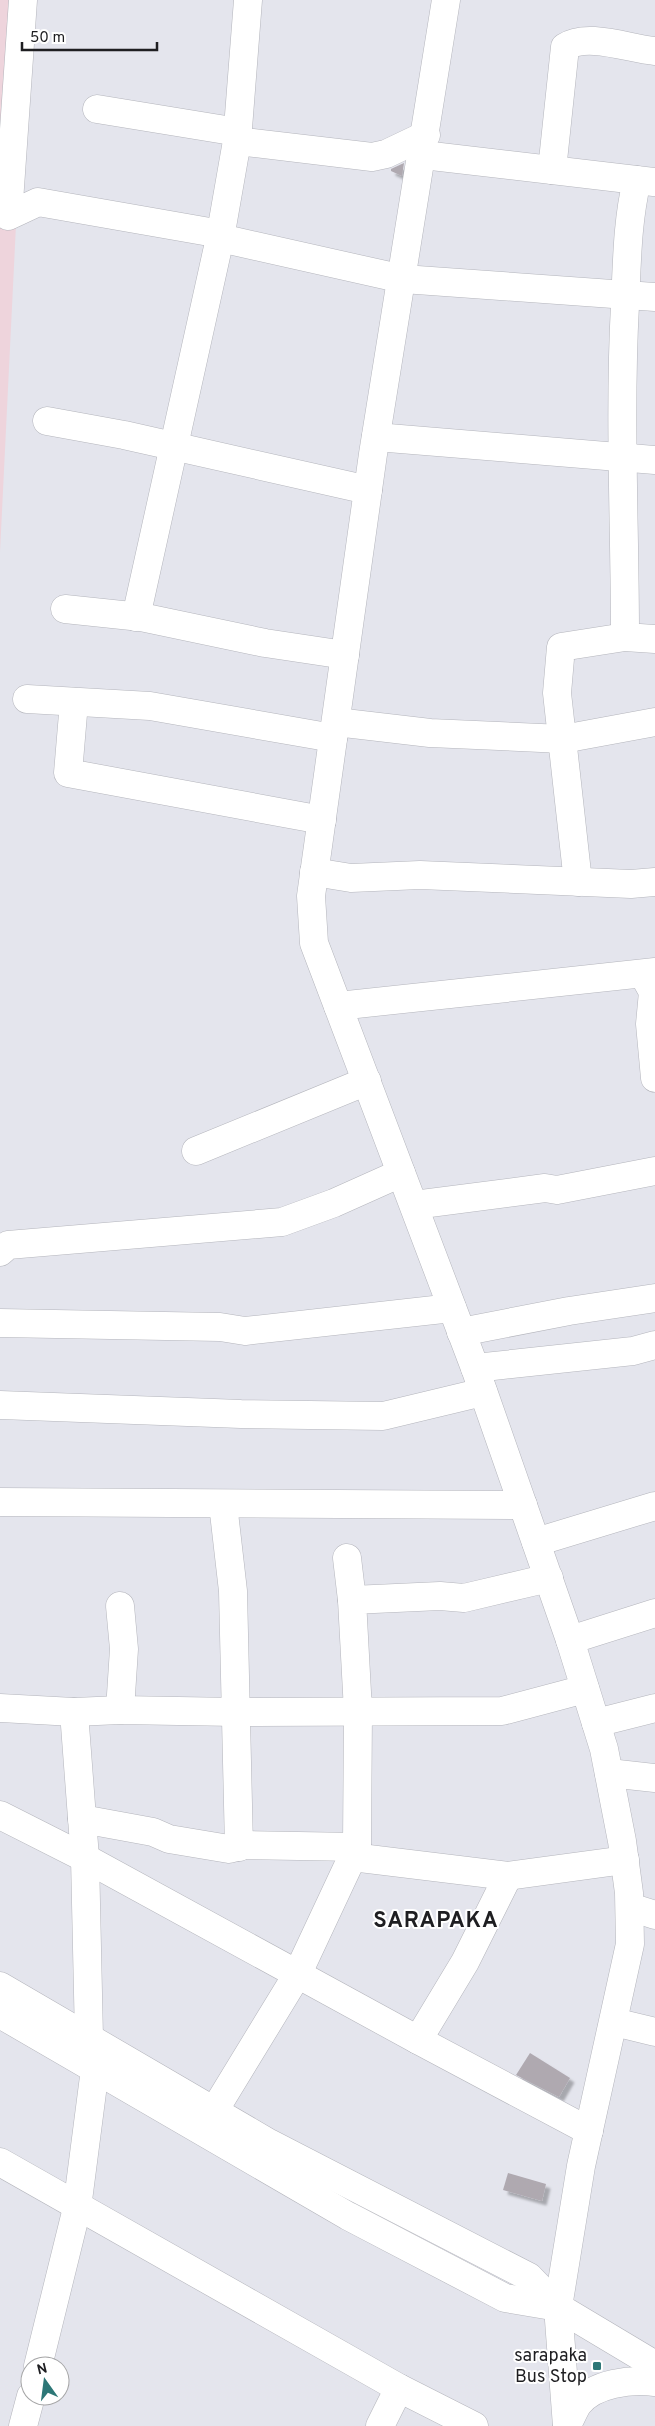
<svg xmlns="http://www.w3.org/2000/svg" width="655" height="2426" font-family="Overpass,sans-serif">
<defs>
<filter id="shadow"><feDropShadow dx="4.5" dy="4.5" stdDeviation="1" flood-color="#0004"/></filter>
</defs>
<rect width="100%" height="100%" fill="#e4e5ed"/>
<polygon fill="#eed4dc" points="0,0 27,0 0,552"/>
<g fill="#afa9b0" filter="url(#shadow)">
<polygon points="404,163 402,176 391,171 391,169"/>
<polygon points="530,2053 570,2078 559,2097 516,2075"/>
<polygon points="508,2173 546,2184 542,2201 503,2190"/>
</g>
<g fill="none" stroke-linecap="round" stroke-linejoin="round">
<g stroke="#b4b5bc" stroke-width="29">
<g id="minor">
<polyline points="23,0 8,216 38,202 221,234"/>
<polyline points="97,109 238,132"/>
<polyline points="237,141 248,0"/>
<polyline points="423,155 654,182"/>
<path d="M552,170L565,47C587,32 630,49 655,51"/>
<polyline points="220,238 403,279 655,297"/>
<polyline points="47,421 124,435 368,490"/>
<polyline points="376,437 655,460"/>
<polyline points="65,609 141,617 265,643 345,655"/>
<polyline points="136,617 220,238 237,141 372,157 386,154 426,135"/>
<path d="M625,637C625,526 619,416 625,305C627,263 627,222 637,180"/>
<polyline points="27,699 150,706 333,738"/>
<polyline points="74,702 68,773 322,820"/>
<polyline points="336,722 430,733 563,739 655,722"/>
<polyline points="314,872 351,878 420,875 631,884 655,882"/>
<polyline points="578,882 557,693 561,647 625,637 655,639"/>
<polyline points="643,974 653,992 650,1024 655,1078"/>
<polyline points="338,1006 655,972"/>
<polyline points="196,1151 367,1081"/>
<polyline points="414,1205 545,1188 557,1190 655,1171"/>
<polyline points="0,1252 8,1245 282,1222 334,1203 401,1173"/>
<polyline points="0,1323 220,1327 245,1331 452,1308"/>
<polyline points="461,1332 569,1311 655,1298"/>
<polyline points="475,1368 633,1351 655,1345"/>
<polyline points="0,1405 241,1414 383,1416 483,1392"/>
<polyline points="0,1502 523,1505"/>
<polyline points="223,1504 233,1591 239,1847"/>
<polyline points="536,1542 655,1506"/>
<polyline points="347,1558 352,1600"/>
<polyline points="120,1606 124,1649 120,1710"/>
<polyline points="570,1640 655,1613"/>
<polyline points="0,1708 74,1712 120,1710 236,1712 502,1711 585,1689"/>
<polyline points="74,1712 85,1858 89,2038"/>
<polyline points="596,1723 655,1708"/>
<polyline points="609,1773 655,1778"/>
<polyline points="0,1815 85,1858 418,2040 589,2131"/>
<polyline points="82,1819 153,1832 169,1839 229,1849 245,1845 357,1847"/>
<polyline points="352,1857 508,1876 625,1860"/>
<polyline points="630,1907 655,1915"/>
<polyline points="614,2022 655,2032"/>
<polyline points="418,2040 465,1962 508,1876"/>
<polyline points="214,2111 297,1975 357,1847 358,1711 352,1600 440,1596 464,1598 549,1578"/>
<polyline points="0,2162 399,2388 474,2426"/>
<polyline points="38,2366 77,2208 95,2069"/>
<polyline points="23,2426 31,2396"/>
<polyline points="380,2426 399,2388"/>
</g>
</g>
<g stroke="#b4b5bc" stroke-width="29">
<polyline id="major" points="446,0 373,454 311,896 314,943 475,1368 570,1640 604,1749 622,1841 629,1893 630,1944 581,2166 558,2307 567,2426"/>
</g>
<g stroke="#b4b5bc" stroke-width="29">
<g id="highway">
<polyline points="0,1986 269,2143 529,2277 558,2307 655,2365"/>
<polyline points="0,2014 348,2216 505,2298 558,2307"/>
<path d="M567,2425C571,2418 574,2410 578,2404C594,2383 631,2379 655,2382"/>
</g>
</g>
<use href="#minor" stroke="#fff" stroke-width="28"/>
<use href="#major" stroke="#fff" stroke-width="28"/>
<use href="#highway" stroke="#fff" stroke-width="28"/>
</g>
<rect fill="#2d7777" stroke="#fff" stroke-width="2" x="592" y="2361" width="10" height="10" rx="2.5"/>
<g text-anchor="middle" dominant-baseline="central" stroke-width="4" stroke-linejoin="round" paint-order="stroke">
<g font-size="18" fill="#1e1e21" stroke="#fff" text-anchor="end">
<text x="587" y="2356">sarapaka<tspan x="587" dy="21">Bus Stop</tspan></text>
</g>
<g font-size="22" font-weight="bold" letter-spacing="1" fill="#1e1e21" stroke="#fff">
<text x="436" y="1921">SARAPAKA</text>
</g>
</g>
<g transform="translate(45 2381) rotate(346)"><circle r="24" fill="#ffffff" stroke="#a5a5a6"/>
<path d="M0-4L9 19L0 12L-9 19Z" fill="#2d7777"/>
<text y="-8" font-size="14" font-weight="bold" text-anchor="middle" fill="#1e1e21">N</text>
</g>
<path d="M22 42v8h135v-8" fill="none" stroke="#1e1e21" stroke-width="2.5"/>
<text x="30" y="42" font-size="15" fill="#1e1e21" stroke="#ffffff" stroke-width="4" paint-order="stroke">50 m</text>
</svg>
